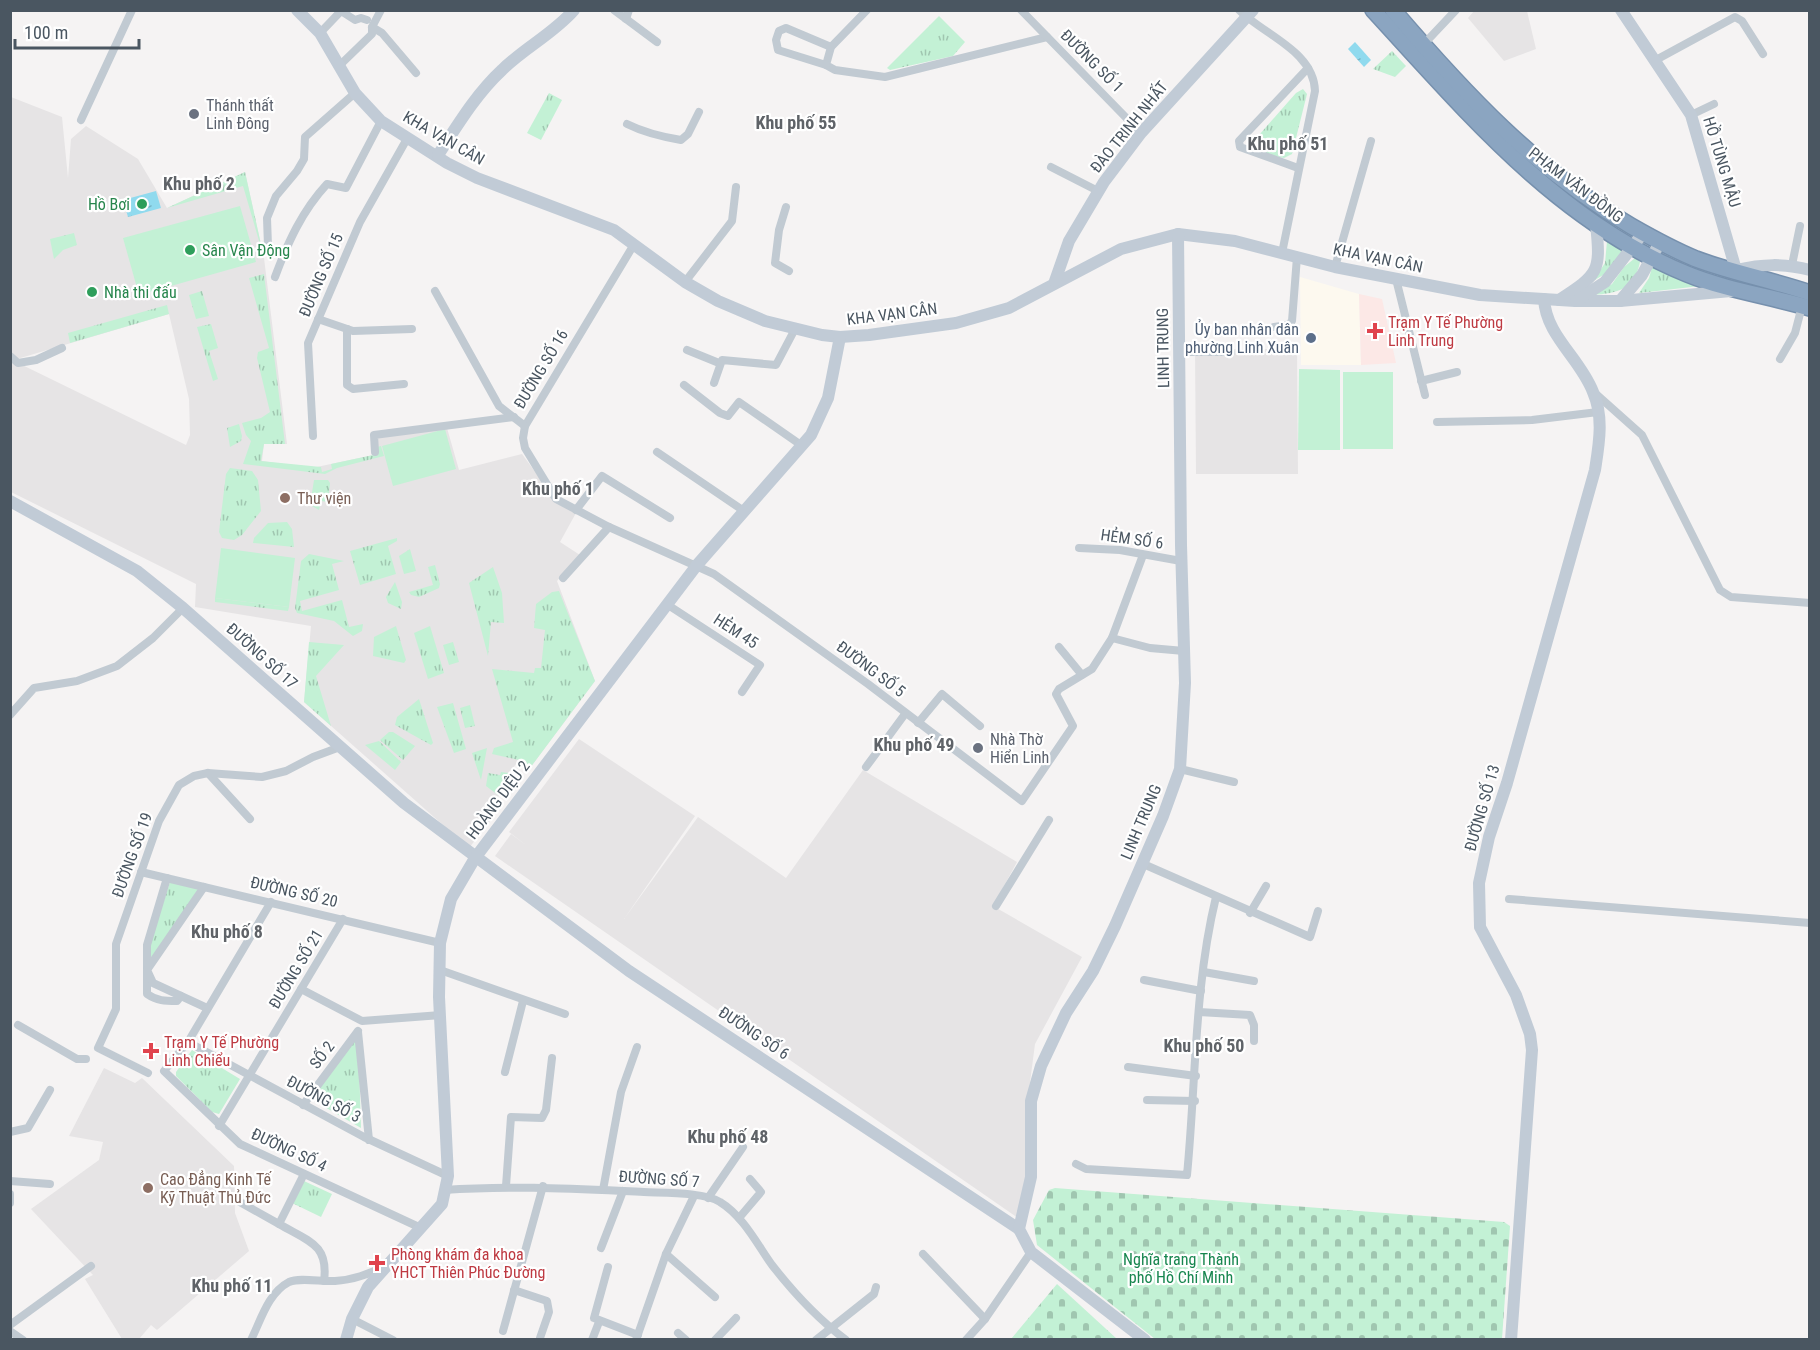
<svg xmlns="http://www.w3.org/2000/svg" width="1820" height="1350" font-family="'Roboto Condensed',sans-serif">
<defs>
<pattern id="grass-tufts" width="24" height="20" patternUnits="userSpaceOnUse" patternTransform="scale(1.5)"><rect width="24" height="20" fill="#c3f1d5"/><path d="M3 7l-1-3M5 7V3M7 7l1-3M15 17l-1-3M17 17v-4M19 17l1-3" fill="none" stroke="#a0c6b0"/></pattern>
<pattern id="cemetery-stones" width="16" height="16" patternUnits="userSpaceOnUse" patternTransform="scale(1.5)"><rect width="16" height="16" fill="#c3f1d5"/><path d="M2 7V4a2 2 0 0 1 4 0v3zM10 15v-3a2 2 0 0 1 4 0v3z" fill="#a0c6b0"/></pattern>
<pattern id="water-ripples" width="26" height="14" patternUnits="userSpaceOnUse" patternTransform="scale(1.5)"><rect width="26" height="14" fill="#90daee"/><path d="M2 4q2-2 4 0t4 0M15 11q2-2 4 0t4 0" fill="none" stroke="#78b4c4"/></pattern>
</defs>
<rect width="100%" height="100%" fill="#f5f3f3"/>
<polygon fill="#fdf9ef" points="1300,277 1359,294 1361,365 1301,365"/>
<g fill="#e6e4e5">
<polygon points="1474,11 1527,11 1536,49 1504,61 1468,18"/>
<polygon points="11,97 62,117 68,178 71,139 86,126 138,159 167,208 245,172 264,258 287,444 264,444 262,461 312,468 378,454 375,436 447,428 459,470 522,454 558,503 576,513 560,542 580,555 557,581 595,681 530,768 519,760 503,781 507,785 491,806 493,807 489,813 494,816 469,848 304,702 311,626 195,607 196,584 11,492 10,359 186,445 190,435 189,399 169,314 17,359 11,352"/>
<polygon points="1195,349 1297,349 1298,474 1196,474"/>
<polygon points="579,739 695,816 624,919 698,817 786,878 863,770 1017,862 993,906 1082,957 1035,1044 1029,1090 1025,1185 1018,1218 495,856 511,834 526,845 509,832"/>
<polygon points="104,1068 135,1083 142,1078 234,1166 235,1213 249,1251 157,1330 151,1325 139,1339 122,1339 85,1279 93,1275 31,1209 99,1160 103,1142 69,1136"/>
</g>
<polygon fill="#fce8e6" points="1359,294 1382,299 1396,363 1361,365"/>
<g fill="url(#grass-tufts)">
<polygon points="939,16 965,42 953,56 890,70 887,68"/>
<polygon points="1392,51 1406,66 1395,77 1373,69"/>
<polygon points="1303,89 1307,94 1292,154 1284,158 1257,152 1252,143 1296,93"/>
<polygon points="549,93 562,100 541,140 527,133"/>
<polygon points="245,172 264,258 243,186 167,208"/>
<polygon points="74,233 77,245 63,250 54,259 50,239"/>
<polygon points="1607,241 1611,241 1625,250 1605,274 1593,281 1605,263"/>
<path d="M1635,258L1640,262C1634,290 1618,293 1593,295L1612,284L1624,267Z"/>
<polygon points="1653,264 1709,285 1639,293 1649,278"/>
<polygon points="264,274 285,444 264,444 261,461 321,467 322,472 332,469 331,464 378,454 377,447 381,446 384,456 337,468 325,474 243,464 251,441 246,435 242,423 261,418 270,412 257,358 258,352 269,348 249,278"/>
<polygon points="202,291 209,316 196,319 189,295"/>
<polygon points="167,305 169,314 70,343 68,333"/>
<polygon points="211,324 218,348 209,351 218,379 213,381 197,327"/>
<polygon points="239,424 242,436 241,441 230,447 227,428"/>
<polygon points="230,468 252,471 258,480 261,511 242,535 234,540 222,538 219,532 226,474"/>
<polygon points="314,480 328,480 330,483 328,502 321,501 319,510 310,505"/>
<polygon points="287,522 292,529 294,547 253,543 254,538 268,523"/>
<polygon points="397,538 397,541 388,546 396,574 360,585 350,551"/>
<polygon points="410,549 416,571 404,574 399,556"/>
<polygon points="309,554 344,561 332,564 339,590 300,601 302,611 342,600 349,627 363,624 362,631 353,636 334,621 297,613 295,608 301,561"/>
<polygon points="435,565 440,584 439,588 419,597 411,595 409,592 433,585 428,567"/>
<polygon points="493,567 502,593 504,623 491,622 488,656 469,583"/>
<polygon points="395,582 402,602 401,609 388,603 386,597"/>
<polygon points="559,591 595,681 530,768 519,760 492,754 494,748 513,742 492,669 534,673 535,668 541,668 545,630 534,628 536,604 552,592"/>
<polygon points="215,598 289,607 288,611 215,602"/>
<polygon points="396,626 406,660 404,663 373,656 374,637"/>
<polygon points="430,626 444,673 428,679 414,633"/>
<polygon points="309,642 344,645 316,676 331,726 304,702"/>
<polygon points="453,642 459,662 449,665 443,645"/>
<polygon points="419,699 433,743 431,745 395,725 397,717"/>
<polygon points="453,703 466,749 454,753 437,707"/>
<polygon points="470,705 475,726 465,728 460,708"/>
<polygon points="389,732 393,732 415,746 403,760 380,740"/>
<polygon points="379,741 401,762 395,770 365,745"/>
<polygon points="487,748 481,780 472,753"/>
<polygon points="501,772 509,773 503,781 506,784 498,795 486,786 488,773 500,775"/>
<polygon points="170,882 199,888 149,964 149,946"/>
<polygon points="358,1032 361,1128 311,1099"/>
<polygon points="192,1050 240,1079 219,1114 212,1112 176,1076 176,1072"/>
<polygon points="304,1181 332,1194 321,1217 292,1203"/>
</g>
<g fill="url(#cemetery-stones)">
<polygon points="1055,1188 1504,1222 1510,1226 1502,1339 1155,1339 1037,1245 1033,1220 1049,1190"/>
<polygon points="1057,1284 1117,1339 1011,1339"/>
</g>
<g fill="#c3f1d5">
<polygon points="240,206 256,262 139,295 123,238"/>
<polygon points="1299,369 1340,370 1340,450 1298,450"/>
<rect x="1343" y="372" width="50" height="77"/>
<polygon points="445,429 456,469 393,486 382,446"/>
<polygon points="221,548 295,558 289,607 215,598"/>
</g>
<g fill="url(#water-ripples)">
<polygon points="1355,42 1371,60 1364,67 1348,49"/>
<polygon points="156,191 161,208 128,217 123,200"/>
</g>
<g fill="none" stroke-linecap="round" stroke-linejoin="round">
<g stroke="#7690ad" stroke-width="18">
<g id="highway">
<path d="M1373,10C1466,111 1557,221 1687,274C1726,290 1769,296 1810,308"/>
<path d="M1393,10C1465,94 1536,170 1631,226C1652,238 1674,250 1696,259C1733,273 1772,280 1810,293"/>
</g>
</g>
<g stroke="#c1cad2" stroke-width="8">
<polyline points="614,10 657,42"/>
<polyline points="867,10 831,47 826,65 835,70 885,77 1047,37"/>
<polyline points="1021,10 1141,133"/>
<path d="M1239,10C1264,35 1314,51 1315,91L1282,253"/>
<polyline points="626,19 629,10"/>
<polyline points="372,27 382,33 416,73"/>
<polyline points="320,33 341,11 355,20 361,18 367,20"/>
<polyline points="1423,45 1456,10"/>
<polyline points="1654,61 1735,17 1742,21 1763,54"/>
<polyline points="340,65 372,34 372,27 381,10"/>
<polyline points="826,65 778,50 776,40 779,31 786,28 831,47"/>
<polyline points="1691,115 1714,104"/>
<polyline points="81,120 132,10"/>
<path d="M627,124C643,132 663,137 681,140L688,134L699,112"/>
<polyline points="1051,167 1098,191"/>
<polyline points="1298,168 1240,147 1239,141 1308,68"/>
<polyline points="786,207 779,230 775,263 789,271"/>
<polyline points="268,246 267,218 276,196 297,171 304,159 305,137 355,93"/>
<polyline points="633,246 525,426 523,438 525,448 556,499 609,527 714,574 868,684 1022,801 1073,726 1056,694 1059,689 1092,669 1112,638 1143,555"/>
<polyline points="1792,265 1800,226"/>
<polyline points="1335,267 1371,141"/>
<path d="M275,277C288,242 302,211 327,184L346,188L381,121"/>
<polyline points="1396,279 1425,395"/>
<polyline points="685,282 732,221 736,187"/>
<polyline points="435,291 499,406 525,426"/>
<polyline points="318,319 353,331 412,329"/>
<polyline points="1274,327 1288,325 1292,321 1297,257"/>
<polyline points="347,329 347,385 353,389 404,384"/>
<polyline points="687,350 719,363"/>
<polyline points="1179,352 1231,352"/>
<polyline points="10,356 18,363 36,360 62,348"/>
<polyline points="1780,359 1795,333 1802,306"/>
<polyline points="1421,381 1457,372"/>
<polyline points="714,383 722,360 776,365 795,329"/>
<polyline points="684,385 720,413 728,416 739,402 801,445"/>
<polyline points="1596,394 1642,435 1720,590 1731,597 1810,603"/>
<polyline points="1437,422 1532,420 1598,412"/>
<polyline points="313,436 308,343 360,222 408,137"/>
<polyline points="375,452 374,435 514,417"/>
<polyline points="657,452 744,511"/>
<polyline points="576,510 602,476 670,518"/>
<polyline points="1079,548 1120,550 1181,561"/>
<polyline points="563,578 609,527"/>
<polyline points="668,605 760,665 742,692"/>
<polyline points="1112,638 1150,648 1184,651"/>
<polyline points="1059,647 1082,675"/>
<polyline points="10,715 34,688 77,681 117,666 153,638 183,608"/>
<polyline points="918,723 942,694 980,726"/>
<polyline points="866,767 905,714"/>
<polyline points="1180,769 1234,782"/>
<polyline points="208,773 250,819"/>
<polyline points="1141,863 1310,937 1318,911"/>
<polyline points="141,872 440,943"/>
<path d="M167,878L147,945V994C157,1001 165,1001 177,1001L181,996"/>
<polyline points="204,887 147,970 153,983 207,1008"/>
<polyline points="1509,899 1810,923"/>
<polyline points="271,902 188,1042 164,1071 240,1144 421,1228"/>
<polyline points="996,906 1049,820"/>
<polyline points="1250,913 1266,886"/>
<polyline points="440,970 565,1014"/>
<polyline points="1204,972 1254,981"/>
<polyline points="1144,980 1201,991"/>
<polyline points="301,989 362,1021 441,1015"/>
<polyline points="1199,1012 1250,1015 1254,1025 1254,1041"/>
<polyline points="18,1025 77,1059 86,1059"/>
<polyline points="358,1032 369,1140"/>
<polyline points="188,1042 364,1137 448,1176"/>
<polyline points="1128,1067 1196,1076"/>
<polyline points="505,1072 523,1001"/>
<polyline points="148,1073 98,1048 116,1009 116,944 159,821 179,785 194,776 208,773 262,777 286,771 313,757 340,747"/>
<polyline points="1147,1100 1195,1101"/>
<polyline points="303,1105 358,1031"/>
<polyline points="219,1126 343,919"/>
<polyline points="10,1132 28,1128 50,1090"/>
<path d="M1076,1164L1086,1169L1187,1175C1196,1083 1194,987 1216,897"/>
<path d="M304,1174L279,1224C308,1241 329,1244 324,1281"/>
<polyline points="10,1181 50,1184"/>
<polyline points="506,1186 511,1117 542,1118 546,1110 552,1058"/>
<path d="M444,1190C511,1185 577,1189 644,1192C663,1193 705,1192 720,1202C743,1216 757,1244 772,1265C793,1292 818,1319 846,1340"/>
<polyline points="603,1190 621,1092 637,1047"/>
<polyline points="10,1194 10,1203"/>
<polyline points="708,1198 743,1147"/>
<polyline points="238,1201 279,1224"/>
<polyline points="739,1218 761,1192 750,1179"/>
<polyline points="601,1248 623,1191"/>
<polyline points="666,1254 715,1297"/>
<polyline points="923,1254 985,1319"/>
<polyline points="608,1267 594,1318 638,1335"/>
<polyline points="514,1290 547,1301 549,1312 540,1338"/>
<polyline points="352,1319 393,1340"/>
<polyline points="10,1325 91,1266"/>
<polyline points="10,1331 23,1340"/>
<polyline points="503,1331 543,1186"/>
<polyline points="678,1333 686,1340"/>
<path d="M251,1340C261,1320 268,1293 289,1282C300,1277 322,1282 335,1281C353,1280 368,1274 384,1267"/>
<polyline points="592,1340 599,1322"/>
<polyline points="636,1340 666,1254 694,1196"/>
<polyline points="715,1340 736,1318"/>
<polyline points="816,1340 874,1294 876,1287"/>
<polyline points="966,1340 985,1319 1031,1252"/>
</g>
<g stroke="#c1cbd6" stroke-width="12">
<polyline points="297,10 320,33 355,93 381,121 447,163 477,178 614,230 685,282 718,301 765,321 822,335 840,337 869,335 956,323 1009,308 1121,249 1178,234 1235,241 1335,267 1480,295 1575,301 1620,301 1731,291"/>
<path d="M1621,10L1691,115L1736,270C1762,264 1784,263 1810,270"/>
<path d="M438,155C457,126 476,94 502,70C524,48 553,34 574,10"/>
<polyline points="1055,281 1069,241 1104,182 1141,133 1253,10"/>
<path d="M1559,300C1599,274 1601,272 1596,224"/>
<polyline points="1576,301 1605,282 1643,233"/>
<polyline points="1620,301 1642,275 1660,242"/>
<polyline points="10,501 137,571 183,608 404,803 629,971 1019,1229"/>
<polyline points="346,1340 352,1319 368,1287 442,1204 448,1176 439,997 440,943 451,899 475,858 697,565 811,435 828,398 840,337"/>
<polyline points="1145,1340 1031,1252 1019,1229 1031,1177 1031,1101 1041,1066 1066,1013 1093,971 1115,926 1163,816 1180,769 1185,683 1181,545 1178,234"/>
<path d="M1511,1340L1532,1050L1530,1034L1516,995L1480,927L1479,883L1489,837L1507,783L1595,470C1599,444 1604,417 1593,392C1580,358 1546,336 1544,299"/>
</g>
<use href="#highway" stroke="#8ba5c1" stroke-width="15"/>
</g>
<g fill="#6b7280" stroke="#fff" stroke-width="2">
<circle cx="194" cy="114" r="6"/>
<circle cx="978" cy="748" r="6"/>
</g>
<g fill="#2e9e5b" stroke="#fff" stroke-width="2">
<circle cx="142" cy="204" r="6"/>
<circle cx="190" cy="250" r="6"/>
<circle cx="92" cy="292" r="6"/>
</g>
<g fill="#e0444e" stroke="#fff" stroke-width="2">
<path d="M1372 322h6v6h6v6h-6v6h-6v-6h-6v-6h6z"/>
<path d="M148 1042h6v6h6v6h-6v6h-6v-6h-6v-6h6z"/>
<path d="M374 1254h6v6h6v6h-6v6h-6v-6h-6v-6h6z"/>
</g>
<circle fill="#5c6f8a" stroke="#fff" stroke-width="2" cx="1311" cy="338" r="6"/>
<g fill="#8d6e63" stroke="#fff" stroke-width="2">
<circle cx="285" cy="498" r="6"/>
<circle cx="148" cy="1188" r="6"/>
</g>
<g text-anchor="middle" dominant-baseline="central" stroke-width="4.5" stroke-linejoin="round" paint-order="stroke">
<g font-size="16" fill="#4a5661" stroke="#fff">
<text transform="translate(1092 61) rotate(45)">ĐƯỜNG SỐ 1</text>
<text transform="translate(1129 127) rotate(-51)">ĐÀO TRINH NHẤT</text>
<text transform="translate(444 138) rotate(30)">KHA VẠN CÂN</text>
<text transform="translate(1722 162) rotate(73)">HỒ TÙNG MẬU</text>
<text transform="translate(1576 185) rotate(37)">PHẠM VĂN ĐỒNG</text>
<text transform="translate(1378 258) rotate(12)">KHA VẠN CÂN</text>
<text transform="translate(321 275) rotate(-67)">ĐƯỜNG SỐ 15</text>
<text transform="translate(892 314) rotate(-7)">KHA VẠN CÂN</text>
<text transform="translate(1163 348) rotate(-91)">LINH TRUNG</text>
<text transform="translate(541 369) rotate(-59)">ĐƯỜNG SỐ 16</text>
<text transform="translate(1132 539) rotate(8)">HẺM SỐ 6</text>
<text transform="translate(736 631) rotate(33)">HẺM 45</text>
<text transform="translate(262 656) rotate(42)">ĐƯỜNG SỐ 17</text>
<text transform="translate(871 669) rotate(37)">ĐƯỜNG SỐ 5</text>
<text transform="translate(498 800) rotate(-53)">HOÀNG DIỆU 2</text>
<text transform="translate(1482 808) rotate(-74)">ĐƯỜNG SỐ 13</text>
<text transform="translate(1141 822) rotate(-67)">LINH TRUNG</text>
<text transform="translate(132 855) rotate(-70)">ĐƯỜNG SỐ 19</text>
<text transform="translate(294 892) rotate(13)">ĐƯỜNG SỐ 20</text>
<text transform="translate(296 969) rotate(-59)">ĐƯỜNG SỐ 21</text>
<text transform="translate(754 1033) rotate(34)">ĐƯỜNG SỐ 6</text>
<text transform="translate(322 1055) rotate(-53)">SỐ 2</text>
<text transform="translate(324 1099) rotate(28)">ĐƯỜNG SỐ 3</text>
<text transform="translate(289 1150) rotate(25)">ĐƯỜNG SỐ 4</text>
<text transform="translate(659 1179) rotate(4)">ĐƯỜNG SỐ 7</text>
</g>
<g font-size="16" fill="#5b616d" stroke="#fff" text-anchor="start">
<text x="206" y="105">Thánh thất<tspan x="206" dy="18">Linh Đông</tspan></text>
<text x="990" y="739">Nhà Thờ<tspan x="990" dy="18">Hiển Linh</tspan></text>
</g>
<g font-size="16" fill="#27864d" stroke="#fff" text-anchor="start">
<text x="130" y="204" text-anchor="end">Hồ Bơi</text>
<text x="202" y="250">Sân Vận Động</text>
<text x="104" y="292">Nhà thi đấu</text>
</g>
<g font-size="16" fill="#be3a42" stroke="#fff" text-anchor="start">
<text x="1388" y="322">Trạm Y Tế Phường<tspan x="1388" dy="18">Linh Trung</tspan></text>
<text x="164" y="1042">Trạm Y Tế Phường<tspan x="164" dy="18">Linh Chiểu</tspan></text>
<text x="391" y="1254">Phòng khám đa khoa<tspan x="391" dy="18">YHCT Thiên Phúc Đường</tspan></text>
</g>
<g font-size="16" fill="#4e5e75" stroke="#fff" text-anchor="end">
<text x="1299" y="329">Ủy ban nhân dân<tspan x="1299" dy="18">phường Linh Xuân</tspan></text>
</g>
<g font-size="16" fill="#785e54" stroke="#fff" text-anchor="start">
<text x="297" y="498">Thư viện</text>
<text x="160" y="1179">Cao Đẳng Kinh Tế<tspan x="160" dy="18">Kỹ Thuật Thủ Đức</tspan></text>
</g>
<g font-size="16" fill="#17864f" stroke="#fff">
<text x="1181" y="1259">Nghĩa trang Thành<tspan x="1181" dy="18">phố Hồ Chí Minh</tspan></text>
</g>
<g font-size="18" font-weight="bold" fill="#5f6368" stroke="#fff">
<text x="796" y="122">Khu phố 55</text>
<text x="1288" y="143">Khu phố 51</text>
<text x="199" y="183">Khu phố 2</text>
<text x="558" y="488">Khu phố 1</text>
<text x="914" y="744">Khu phố 49</text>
<text x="227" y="931">Khu phố 8</text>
<text x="1204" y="1045">Khu phố 50</text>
<text x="728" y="1136">Khu phố 48</text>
<text x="232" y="1285">Khu phố 11</text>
</g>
</g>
<rect width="1820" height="1350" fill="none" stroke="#4a5661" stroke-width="24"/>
<path d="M15 39v9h124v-9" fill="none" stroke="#4a5661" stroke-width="3"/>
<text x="24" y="39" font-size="18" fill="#4a5661" stroke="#ffffff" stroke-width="4.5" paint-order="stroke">100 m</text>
</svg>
